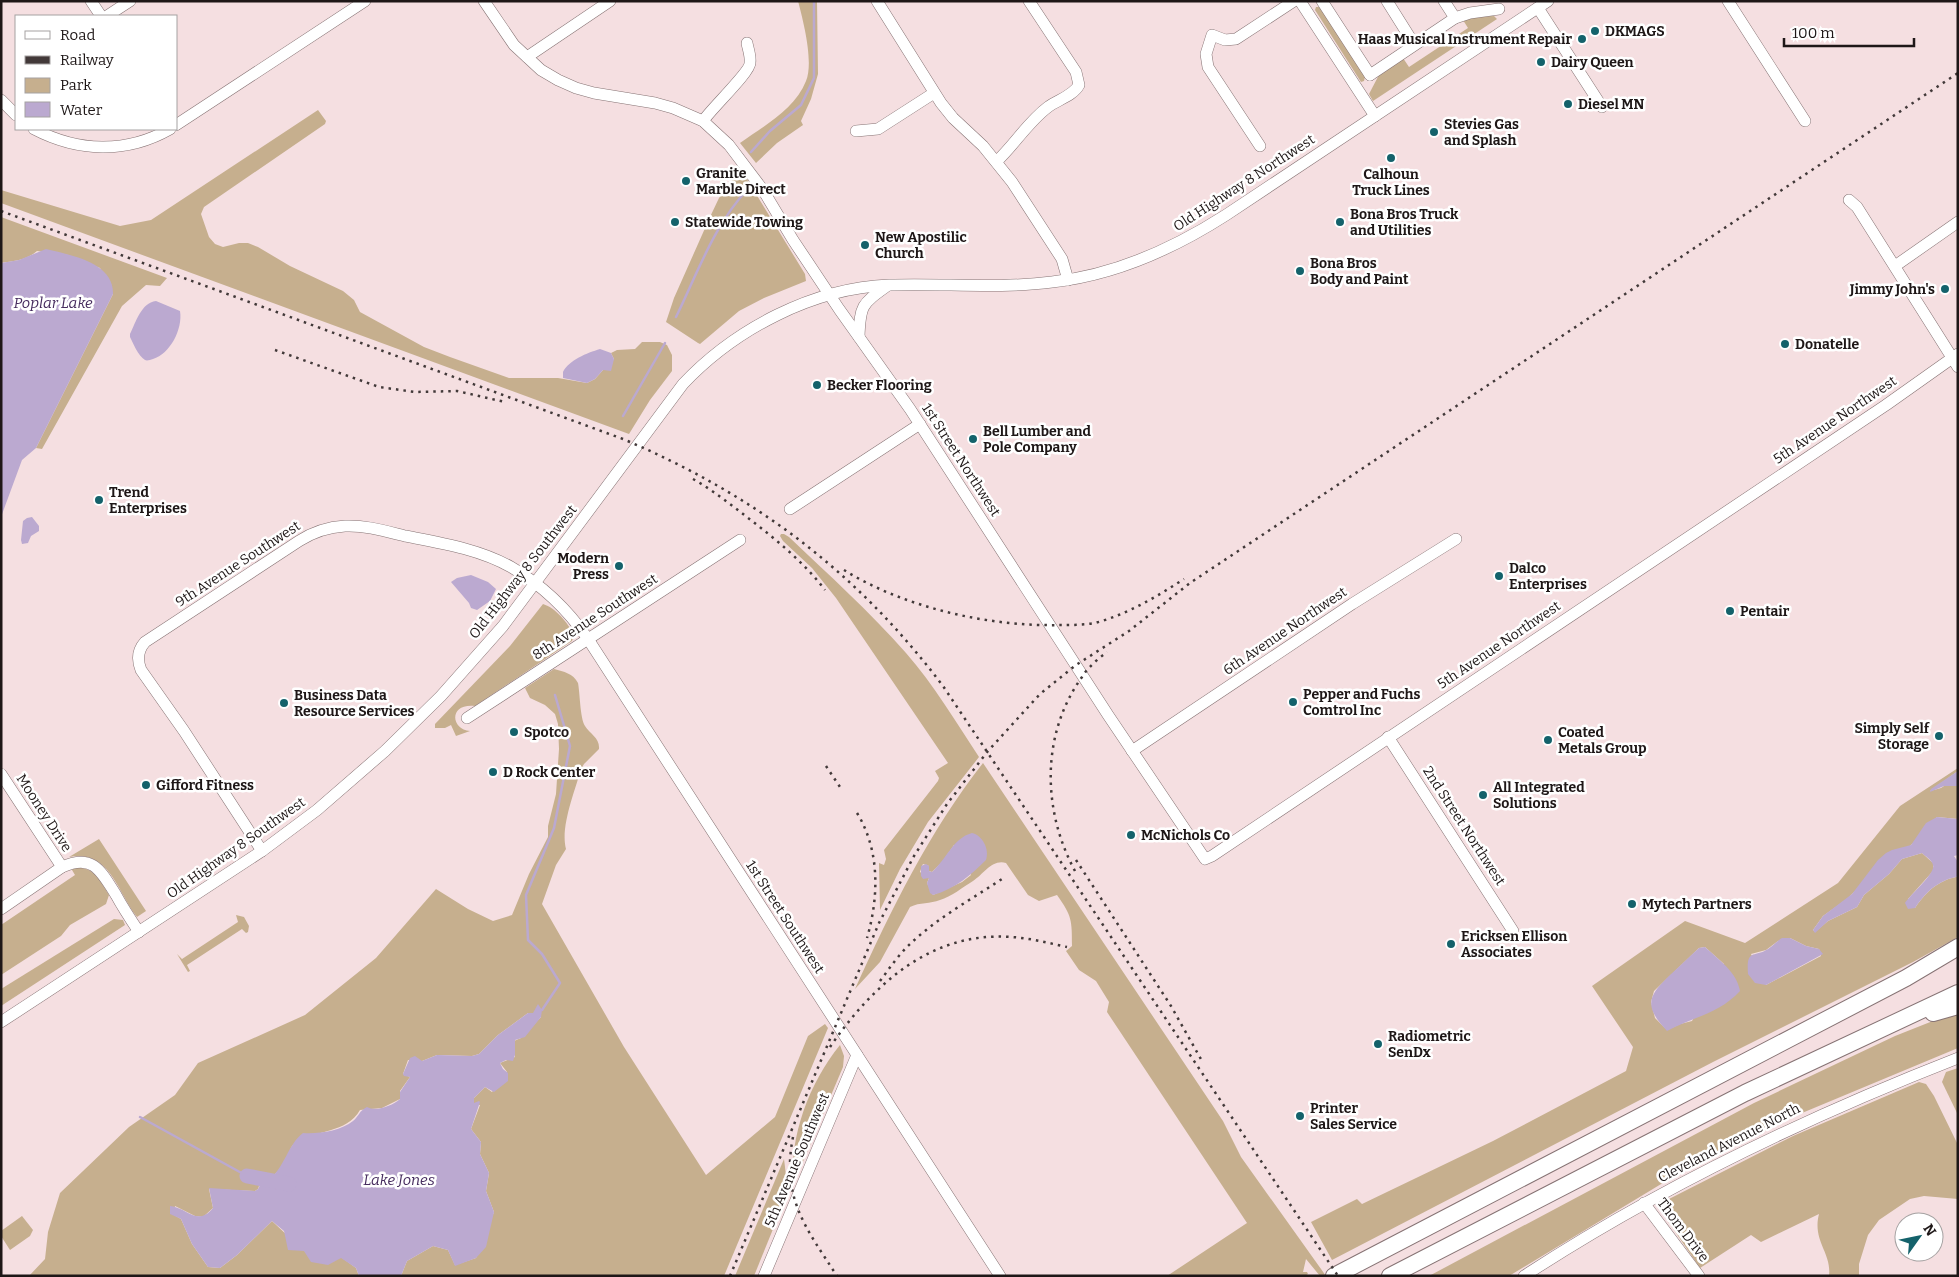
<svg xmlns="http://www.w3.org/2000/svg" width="1959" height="1277" font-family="Bitter,serif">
<rect width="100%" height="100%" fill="#f5dfe1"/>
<g fill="#c6af8e" fill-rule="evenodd">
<path d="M798,1H817L818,74L811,99L801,121L803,125L777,143L756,163L740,143C764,126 795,109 806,81C814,62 803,20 798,1Z"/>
<polygon points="1316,7 1320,7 1365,77 1364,81 1361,82 1315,10"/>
<polygon points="1494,16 1497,19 1373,101 1369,94 1381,71 1403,58 1409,67 1468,28 1463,20 1465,17"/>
<polygon points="318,110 326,121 325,124 204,207 201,214 209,237 215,244 223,247 239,243 248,243 258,247 290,266 343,291 354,300 360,312 424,347 450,357 509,378 558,378 587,383 595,379 603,370 606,370 614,359 611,353 617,350 635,349 642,342 660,342 667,345 672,355 672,371 650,400 629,434 1,203 1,190 120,226 151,220"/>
<polygon points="745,176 805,274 806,281 764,298 739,311 700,344 698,343 666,322 674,298 710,217 719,198 734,178"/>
<path d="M1,217L167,278L160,286L146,285L122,306L42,449L36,448L113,294L100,268L68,255L37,251C27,260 14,261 1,263Z"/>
<path d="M781,534H784L789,537C829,575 870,612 906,653C934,685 956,722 979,757L928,822L900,869L880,910L879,863L884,865L886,859L884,850L938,781L939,778L935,771L948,763L836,598L812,568L783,541L780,536Z"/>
<path d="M543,604C556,608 568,623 574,635L572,641L475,706C449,703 450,729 470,731L456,736L451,725L445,728H435V724L510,646Z"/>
<path d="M554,669C564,672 573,673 578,683C580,693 580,718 585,726C590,734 600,738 599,749L584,764L581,769C575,791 560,827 566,849L556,865L542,904L624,1047L706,1175L775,1117L808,1036L825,1024L828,1028L724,1276H401L407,1261L433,1246L448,1250L455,1265L476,1258L494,1212L486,1191L489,1173L480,1154L481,1142L471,1129L480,1105L474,1104V1098L485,1087L492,1092L507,1072L500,1063L515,1057L514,1041L521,1038L541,1017L528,1013L498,1035L479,1054L472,1056L437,1055L422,1061L408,1060L403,1074L410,1077L400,1091V1099L382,1108L360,1110C346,1134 317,1129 295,1143C291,1146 291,1149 289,1153C283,1166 274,1179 260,1183L258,1189L255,1191L209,1189L213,1208L203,1217L195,1216L175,1206L174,1215L181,1219L192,1244L208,1267L220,1268L237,1255L272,1221L304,1251L341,1257L356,1268L359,1276H29L45,1259L48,1232L60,1193L129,1127L175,1095L198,1063L305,1015L376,958L436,889L468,909L493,921L512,915L529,874L548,837V826L556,794L559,749L558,724L555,714L545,705L530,698L525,688Z"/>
<path d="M983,763L1223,1121L1241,1157L1326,1276H1320L1306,1259L1303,1272H1307L1308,1274L1305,1276H1167L1247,1223L1107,1012L1109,1002L1096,981L1079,970L1066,951L1072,946C1072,920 1072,916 1057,895L1039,901L1028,895L1006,863C992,859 984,874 973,881C963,887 951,897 940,900C930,904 920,902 910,907L880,962L855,989C891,910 929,832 983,763ZM954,845L971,875L962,882L933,895L927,883L929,878L920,872L922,866L923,864L929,866V871L932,872L943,861Z"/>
<path d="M1958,768V771L1930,791L1941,788L1944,786H1958V819L1937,817L1911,845L1860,886L1847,899L1823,916L1813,930L1815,932L1828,921L1857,907L1864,895L1889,874L1902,859L1922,853L1933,863V871L1908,899L1915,908C1923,896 1932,886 1946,880C1950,878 1954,878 1958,876V937L1913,962L1713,1062L1332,1260L1311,1222L1357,1199L1362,1204L1493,1141L1626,1071L1633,1047L1592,986L1685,921L1745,943L1838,883L1900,806ZM1790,938L1806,946L1819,949L1821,956L1766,985L1751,954L1766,950L1778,941ZM1705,947L1724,964L1692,1021L1680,1024L1667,1030L1655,1018L1651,1002L1654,991L1699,948Z"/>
<path d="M99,839L146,911L137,917C117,892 110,849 69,857Z"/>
<path d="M74,868C94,866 99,879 109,895L106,904L70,925L61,936L1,975V925L75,875L72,870Z"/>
<polygon points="236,915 244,917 249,926 248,932 246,933 242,929 187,965 190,971 188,972 177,954 182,959 238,922"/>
<polygon points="114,919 123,920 125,925 1,1006 1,989"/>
<polygon points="1958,1011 1958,1048 1790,1118 1676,1175 1509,1276 1429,1276 1754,1103 1895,1036"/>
<path d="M840,1045L844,1056L843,1067L793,1185C789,1137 809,1083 840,1045Z"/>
<polygon points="1958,1068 1958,1115 1942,1082 1946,1072"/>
<path d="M1919,1082L1926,1084L1934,1096L1958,1145V1199L1924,1196L1910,1199L1879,1220L1868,1235L1859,1264V1276H1829C1832,1253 1812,1241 1819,1214L1761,1242L1751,1235L1700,1268L1663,1214L1666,1203L1669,1199L1793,1136Z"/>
<polygon points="784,1159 788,1192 754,1276 735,1276"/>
<polygon points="22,1216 33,1230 30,1236 10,1250 1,1236 1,1231"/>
</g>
<g fill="#bba9d0">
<path d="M46,249C70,255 114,262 113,294L36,448L22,460L1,517V263L19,260Z"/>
<path d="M156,301L180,311C183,329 170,354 153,359C150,360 147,361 145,360C138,356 133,343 130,337V334C136,322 141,303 156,301Z"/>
<path d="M600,349L611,353L614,359L611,371L603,370L595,379L587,383L563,378V372C569,360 587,353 600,349Z"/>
<polygon points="32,517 39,526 39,531 31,536 28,543 22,544 21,540 23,521 27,518"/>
<polygon points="471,575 488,582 496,589 490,601 477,610 471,608 469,603 451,582 457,578"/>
<polygon points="1958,771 1958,786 1944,786 1930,792 1931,789"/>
<path d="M1937,817L1958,819V855L1954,856L1958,862V876C1954,878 1950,878 1946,880C1932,886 1923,896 1915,908L1908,909L1905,903C1910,895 1936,873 1933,865C1932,860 1925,856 1922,853L1902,859L1889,874L1864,895L1857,907L1828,921L1815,933L1813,930L1823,916L1852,894L1878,860L1886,853L1892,850L1911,845L1926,823Z"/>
<path d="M972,833C982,835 990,849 986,860C971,875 955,889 933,895L930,893L927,883L929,878L923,879L921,876V866L926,864L929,866V871L932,872C946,860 953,838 972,833Z"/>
<path d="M1782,938H1790L1806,946L1819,949L1823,954L1766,985L1755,983L1748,974C1746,948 1754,958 1768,949C1773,946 1777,941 1782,938Z"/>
<path d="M1705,947C1719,960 1737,972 1740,991C1719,1014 1692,1017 1667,1031C1644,1006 1647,997 1670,975C1680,966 1689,957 1699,948Z"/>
<path d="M538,1004L542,1010L541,1017L525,1037L515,1040V1055L513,1061L506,1060L500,1063L503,1069L508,1073V1081L494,1092L485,1087L474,1098V1103L479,1101L480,1102L471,1129L481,1142L480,1154L489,1173L486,1191L494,1212L486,1247L476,1258L455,1266L448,1250L433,1246L407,1261L401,1276H359L356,1268L341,1258L328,1265L311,1262L304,1251L288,1250L284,1231L272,1221L237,1255L220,1268L208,1267L192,1244L181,1219L170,1214V1206C188,1208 197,1227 213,1208L209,1188L255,1191L258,1189L262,1181H268C285,1167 288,1144 303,1133C318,1134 341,1131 353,1121C359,1116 359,1111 367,1107C376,1112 392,1106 400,1099V1092L410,1077L404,1076L403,1074L410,1058L415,1056L422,1061L437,1055L472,1056L479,1054L498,1035L528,1013H533Z"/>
</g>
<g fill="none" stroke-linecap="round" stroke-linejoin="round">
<g stroke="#bba9d0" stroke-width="2.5">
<polyline points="751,152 770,131 801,105 814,78 814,1"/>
<path d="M676,317C697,274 715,223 748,189"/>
<polyline points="623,416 665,343"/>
<polyline points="542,1010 560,983 542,954 528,940 526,895 554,828 570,746 555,695"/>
<polyline points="140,1117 247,1176"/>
</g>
<polyline stroke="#bba9d0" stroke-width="15" points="247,1176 289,1184"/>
<g stroke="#867374" stroke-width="12">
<g id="minor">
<polyline points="91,1 101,16"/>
<polyline points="484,1 514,45 541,70 558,80 576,88 594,93 655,103 673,108 703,121 729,145 763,190 793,240 839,309 910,409 1108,715 1205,859 1212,856 1886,405 1958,354"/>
<polyline points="877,1 941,103 953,118 983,146 1012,182 1062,259 1068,280"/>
<polyline points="1300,1 1375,116"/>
<polyline points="1322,1 1370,75"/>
<polyline points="1387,1 1414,44"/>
<polyline points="1444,1 1455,18"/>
<polyline points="1728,1 1805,121"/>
<polyline points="1538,8 1602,107"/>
<polyline points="107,16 130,1"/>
<polyline points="527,57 610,1"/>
<polyline points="1370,75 1455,18 1470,13 1499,9"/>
<polyline points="1,100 16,115"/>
<path d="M703,121C711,109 750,72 750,63C751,56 748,49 747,43"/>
<polyline points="176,125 365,1"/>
<path d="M34,129C78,152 126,154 170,129"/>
<polyline points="856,131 878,129 934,93"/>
<polyline points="1260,146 1208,67 1206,54 1212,35 1225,40 1236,39 1294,1"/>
<path d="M997,161C1015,144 1028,122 1048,107C1057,100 1073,96 1079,85L1076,72L1029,1"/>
<polyline points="1849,200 1857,207 1958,367"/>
<polyline points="1895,266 1958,222"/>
<path d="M859,337C860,305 862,304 887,286"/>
<polyline points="790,509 920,424"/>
<polyline points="467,718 740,540"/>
<polyline points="1388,737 1513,931"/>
<polyline points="1132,751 1352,604 1456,539"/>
<polyline points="1,774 62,867"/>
<path d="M262,851L184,731L141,670C137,660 137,651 145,642L299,541C313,532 328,527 345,526C365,525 385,531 405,536C441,543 479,549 511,567C542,585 568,610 588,639L1000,1276"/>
<path d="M1,909L62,867C93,853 101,871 116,895C123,908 131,920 139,932"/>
<path d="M1,1022L262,851L317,810L385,751L441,696L503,626L683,384C735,329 813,288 889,285C943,283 998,289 1052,282C1116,275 1173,249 1226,215L1548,1"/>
<polyline points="1644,1203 1699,1276"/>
<polyline points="764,1276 857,1055"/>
<path d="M1524,1276C1660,1187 1807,1117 1958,1058"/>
</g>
</g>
<g stroke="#867374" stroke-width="18">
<g id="highway">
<polyline points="1933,1013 1958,1006"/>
<polyline points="1334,1276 1906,978 1958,947"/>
<polyline points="1390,1276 1745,1093 1958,993"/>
</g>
</g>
<use href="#minor" stroke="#fff" stroke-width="11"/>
<use href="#highway" stroke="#fff" stroke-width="16"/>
<g stroke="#423939" stroke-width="2.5" stroke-dasharray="2.5 5" stroke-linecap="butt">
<path d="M1,211L623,439C755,495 857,572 943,686L1338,1276"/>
<polyline points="275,350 379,387 415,392 457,391 505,402"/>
<path d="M693,479C711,489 727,502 743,514C773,537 803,561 825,590"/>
<path d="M844,570C905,608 990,627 1061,625C1072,625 1084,625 1095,623C1128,614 1156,597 1184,579"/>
<polyline points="826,766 842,790"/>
<path d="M857,813C880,850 879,897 867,938"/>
<polyline points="1076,860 1171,1006 1202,1061"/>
<path d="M1075,871C1042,810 1041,734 1082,677C1088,667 1098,659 1107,652"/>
<path d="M880,981C889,969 897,957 907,947C935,919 972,899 1005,877"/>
<path d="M830,1047C872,986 930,931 1011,937C1030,938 1048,943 1067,947"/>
<path d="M793,1137C781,1198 806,1228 837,1276"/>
<polyline points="730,1276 879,923 914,856 947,804 988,751 1040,694 1076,665 1129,631 1190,583 1958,73"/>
</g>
</g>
<g fill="#14626b" stroke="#fff" stroke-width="2">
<circle cx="1595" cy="31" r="5"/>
<circle cx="1582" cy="39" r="5"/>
<circle cx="1541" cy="62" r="5"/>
<circle cx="1568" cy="104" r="5"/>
<circle cx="1434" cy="132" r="5"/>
<circle cx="1391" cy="158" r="5"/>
<circle cx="686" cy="181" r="5"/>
<circle cx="675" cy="222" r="5"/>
<circle cx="1340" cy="222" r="5"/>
<circle cx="865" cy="245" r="5"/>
<circle cx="1300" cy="271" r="5"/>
<circle cx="1945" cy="289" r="5"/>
<circle cx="1785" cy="344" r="5"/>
<circle cx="817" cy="385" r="5"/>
<circle cx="973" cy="439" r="5"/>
<circle cx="99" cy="500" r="5"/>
<circle cx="619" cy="566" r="5"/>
<circle cx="1499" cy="576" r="5"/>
<circle cx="1730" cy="611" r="5"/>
<circle cx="1293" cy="702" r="5"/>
<circle cx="284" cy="703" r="5"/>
<circle cx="514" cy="732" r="5"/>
<circle cx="1939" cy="736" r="5"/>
<circle cx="1548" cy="740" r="5"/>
<circle cx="493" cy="772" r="5"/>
<circle cx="146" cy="785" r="5"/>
<circle cx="1483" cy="795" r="5"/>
<circle cx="1131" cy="835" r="5"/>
<circle cx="1632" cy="904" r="5"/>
<circle cx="1451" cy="944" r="5"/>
<circle cx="1378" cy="1044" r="5"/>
<circle cx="1300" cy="1116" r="5"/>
</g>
<g text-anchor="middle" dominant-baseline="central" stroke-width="5" stroke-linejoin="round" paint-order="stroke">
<g font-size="14" font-weight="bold" fill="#1e1717" stroke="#fff" text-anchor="start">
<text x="1605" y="31">DKMAGS</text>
<text x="1572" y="39" text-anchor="end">Haas Musical Instrument Repair</text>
<text x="1551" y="62">Dairy Queen</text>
<text x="1578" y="104">Diesel MN</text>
<text x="1444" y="124">Stevies Gas<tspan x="1444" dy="16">and Splash</tspan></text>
<text x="696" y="173">Granite<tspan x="696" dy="16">Marble Direct</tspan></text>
<text x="1391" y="174" text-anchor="middle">Calhoun<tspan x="1391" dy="16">Truck Lines</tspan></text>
<text x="1350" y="214">Bona Bros Truck<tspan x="1350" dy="16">and Utilities</tspan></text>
<text x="685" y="222">Statewide Towing</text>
<text x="875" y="237">New Apostilic<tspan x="875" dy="16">Church</tspan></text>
<text x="1310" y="263">Bona Bros<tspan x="1310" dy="16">Body and Paint</tspan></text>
<text x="1935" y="289" text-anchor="end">Jimmy John's</text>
<text x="1795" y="344">Donatelle</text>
<text x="827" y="385">Becker Flooring</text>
<text x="983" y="431">Bell Lumber and<tspan x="983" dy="16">Pole Company</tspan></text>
<text x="109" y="492">Trend<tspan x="109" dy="16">Enterprises</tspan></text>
<text x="609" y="558" text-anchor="end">Modern<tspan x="609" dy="16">Press</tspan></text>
<text x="1509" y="568">Dalco<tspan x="1509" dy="16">Enterprises</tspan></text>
<text x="1740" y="611">Pentair</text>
<text x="1303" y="694">Pepper and Fuchs<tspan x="1303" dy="16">Comtrol Inc</tspan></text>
<text x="294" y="695">Business Data<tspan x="294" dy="16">Resource Services</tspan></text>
<text x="1929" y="728" text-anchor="end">Simply Self<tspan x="1929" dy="16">Storage</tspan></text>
<text x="524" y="732">Spotco</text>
<text x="1558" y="732">Coated<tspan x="1558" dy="16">Metals Group</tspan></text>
<text x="503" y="772">D Rock Center</text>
<text x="156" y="785">Gifford Fitness</text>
<text x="1493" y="787">All Integrated<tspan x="1493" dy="16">Solutions</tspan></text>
<text x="1141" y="835">McNichols Co</text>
<text x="1642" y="904">Mytech Partners</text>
<text x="1461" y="936">Ericksen Ellison<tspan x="1461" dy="16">Associates</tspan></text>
<text x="1388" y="1036">Radiometric<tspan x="1388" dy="16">SenDx</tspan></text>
<text x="1310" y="1108">Printer<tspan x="1310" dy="16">Sales Service</tspan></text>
</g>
<g font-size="14" fill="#1e1717" stroke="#fff">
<text transform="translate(1244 183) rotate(-33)">Old Highway 8 Northwest</text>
<text transform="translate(1835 420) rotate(-34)">5th Avenue Northwest</text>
<text transform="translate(961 460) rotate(57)">1st Street Northwest</text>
<text transform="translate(238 564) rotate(-33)">9th Avenue Southwest</text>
<text transform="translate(523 572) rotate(-52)">Old Highway 8 Southwest</text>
<text transform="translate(595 617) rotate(-33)">8th Avenue Southwest</text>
<text transform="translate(1285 631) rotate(-34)">6th Avenue Northwest</text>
<text transform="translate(1499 645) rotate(-34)">5th Avenue Northwest</text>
<text transform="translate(44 813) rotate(57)">Mooney Drive</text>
<text transform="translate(1464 826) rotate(57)">2nd Street Northwest</text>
<text transform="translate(236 848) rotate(-35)">Old Highway 8 Southwest</text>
<text transform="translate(785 917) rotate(57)">1st Street Southwest</text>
<text transform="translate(1729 1143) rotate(-27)">Cleveland Avenue North</text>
<text transform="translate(797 1160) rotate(-67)">5th Avenue Southwest</text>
<text transform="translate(1683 1230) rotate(53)">Thom Drive</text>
</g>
<g font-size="15" font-style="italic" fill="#462c5e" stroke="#fff">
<text x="53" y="303">Poplar Lake</text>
<text x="399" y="1180">Lake Jones</text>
</g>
</g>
<rect width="1959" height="1277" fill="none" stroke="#1e1717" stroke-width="5"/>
<rect x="15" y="15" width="162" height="115" fill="#ffffff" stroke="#a5a2a2"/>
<rect x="25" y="31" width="25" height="8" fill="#ffffff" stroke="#a5a2a2"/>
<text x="60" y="40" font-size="15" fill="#1e1717">Road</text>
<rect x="25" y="56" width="25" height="8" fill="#423939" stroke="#a5a2a2"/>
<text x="60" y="65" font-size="15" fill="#1e1717">Railway</text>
<rect x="25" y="78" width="25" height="15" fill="#c6af8e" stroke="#a5a2a2"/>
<text x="60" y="90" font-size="15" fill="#1e1717">Park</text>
<rect x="25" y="102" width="25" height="15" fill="#bba9d0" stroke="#a5a2a2"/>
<text x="60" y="115" font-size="15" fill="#1e1717">Water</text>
<g transform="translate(1919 1237) rotate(57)"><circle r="24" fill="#ffffff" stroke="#a5a2a2"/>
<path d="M0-4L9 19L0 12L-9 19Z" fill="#14626b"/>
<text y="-8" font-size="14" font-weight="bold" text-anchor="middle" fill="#1e1717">N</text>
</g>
<path d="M1784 38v8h130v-8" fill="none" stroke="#1e1717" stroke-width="2.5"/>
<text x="1792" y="38" font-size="15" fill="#1e1717" stroke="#ffffff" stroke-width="4" paint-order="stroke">100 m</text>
</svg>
